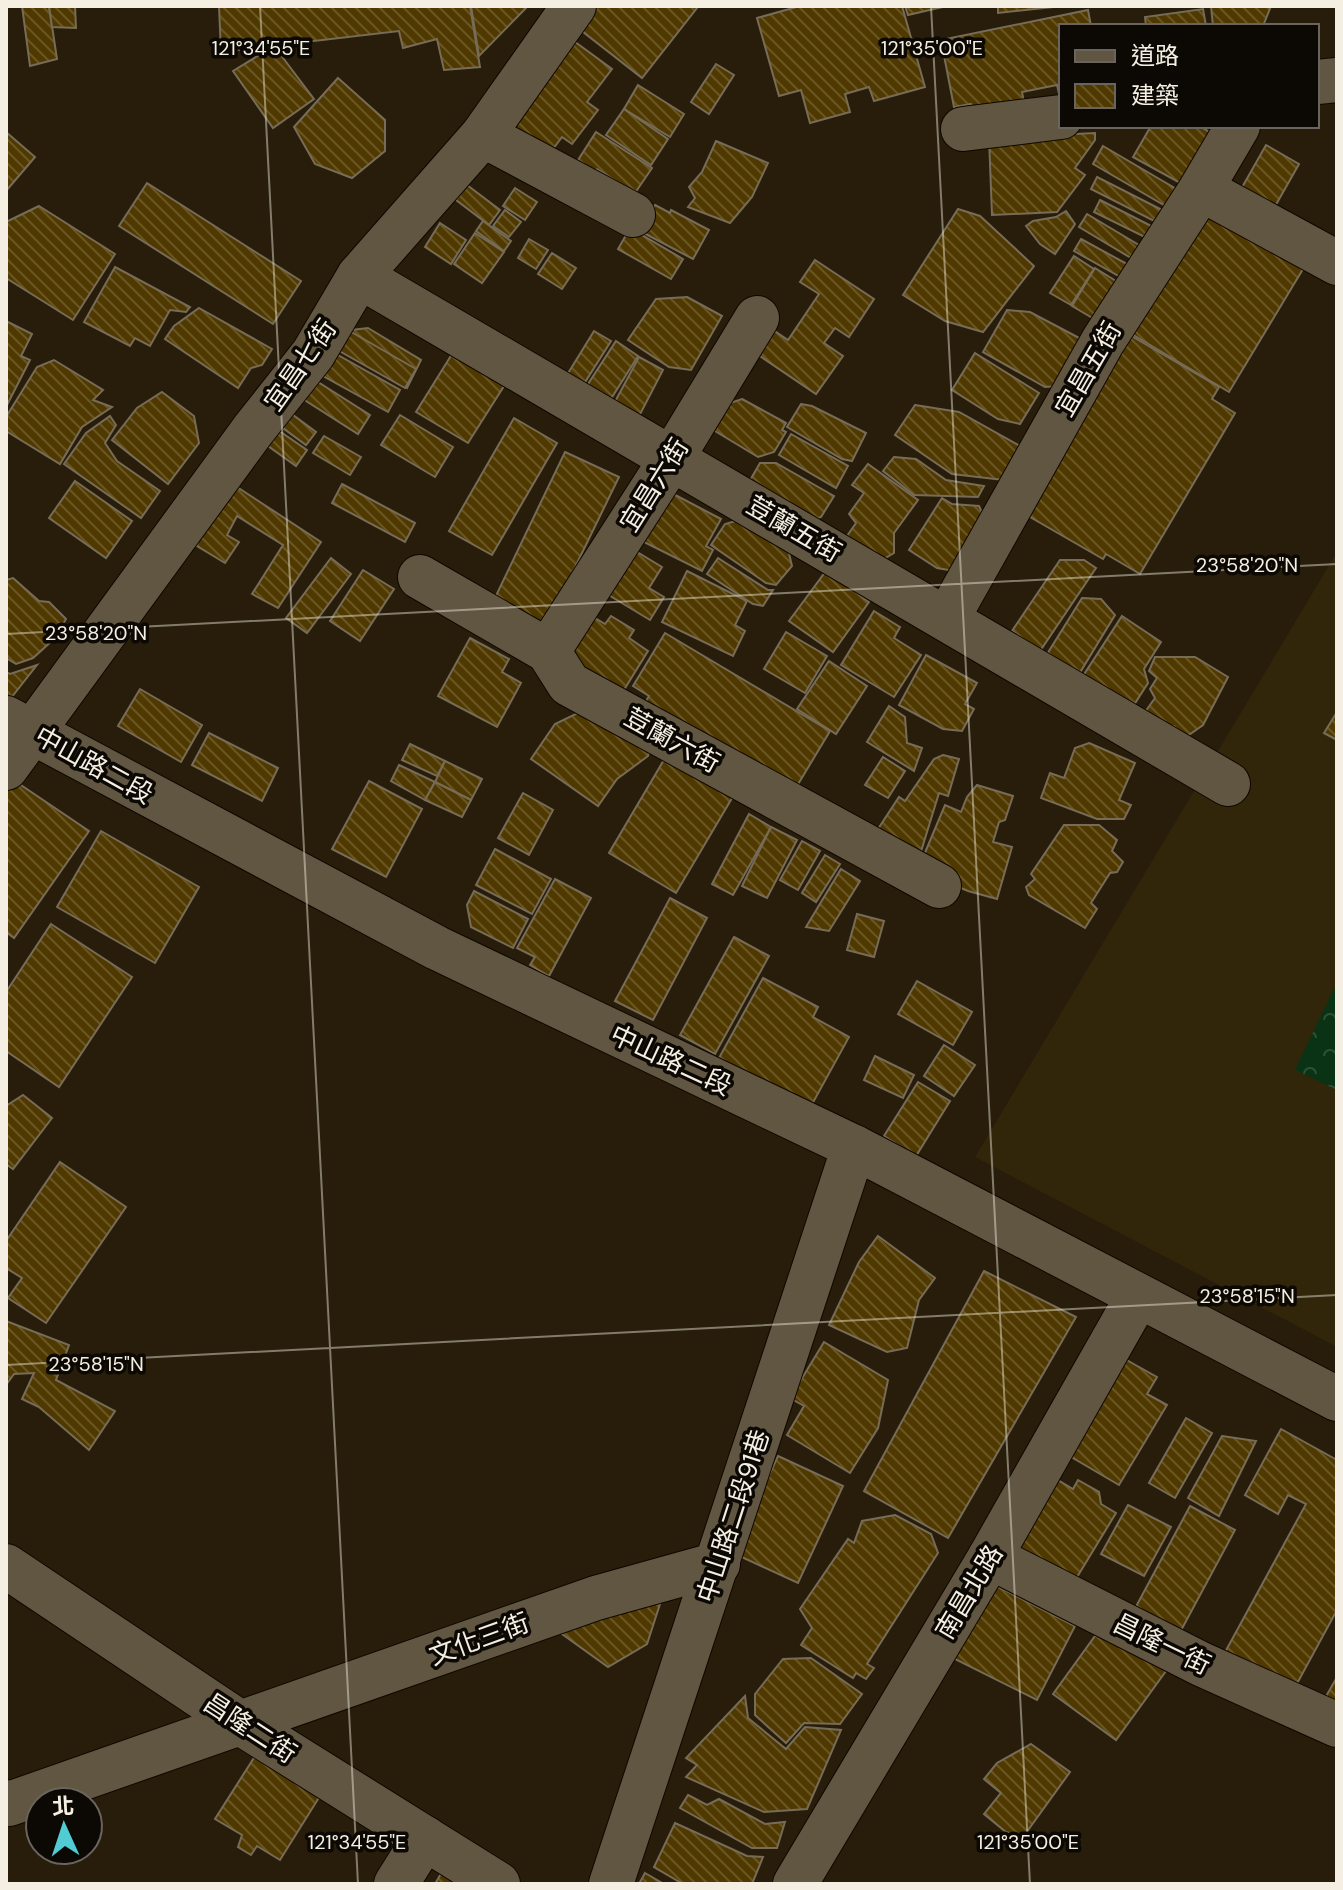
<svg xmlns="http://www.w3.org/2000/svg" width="1343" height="1890" font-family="'DM Sans','Noto Sans TC',sans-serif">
<defs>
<pattern id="forest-crowns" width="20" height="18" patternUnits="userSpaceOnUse" patternTransform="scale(2)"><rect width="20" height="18" fill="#093314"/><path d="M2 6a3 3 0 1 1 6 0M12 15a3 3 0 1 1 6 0" fill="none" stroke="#2d5136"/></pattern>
<pattern id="building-back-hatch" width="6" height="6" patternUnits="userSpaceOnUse" patternTransform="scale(2)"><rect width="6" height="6" fill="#4f3900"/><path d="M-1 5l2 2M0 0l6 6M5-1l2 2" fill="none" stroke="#695625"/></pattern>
</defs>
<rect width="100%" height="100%" fill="#271d0a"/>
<polygon fill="#31250a" points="1337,552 1337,1347 975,1157"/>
<polygon fill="url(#forest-crowns)" points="1337,982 1337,1090 1295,1070"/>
<g fill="url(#building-back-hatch)" stroke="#776c57" stroke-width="2">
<polygon points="22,6 49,6 57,59 30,66"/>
<polygon points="49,6 75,6 76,28 52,27"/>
<polygon points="219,6 470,6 480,67 444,70 437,39 403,48 399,31 221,52"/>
<polygon points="471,6 528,6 479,56"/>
<polygon points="595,6 694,6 697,8 642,78 578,28"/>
<polygon points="800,6 902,6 925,87 874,101 869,87 845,94 850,112 810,123 801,90 779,96 757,18"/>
<polygon points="905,6 947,6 908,15"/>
<polygon points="998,6 1063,6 998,13"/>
<polygon points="1211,6 1271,6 1263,26 1213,26"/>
<polygon points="1203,9 1206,26 1146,26 1145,17"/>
<polygon points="1088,10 1091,26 1061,26 1061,102 1057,85 1022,92 1024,103 973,113 971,104 954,107 941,40"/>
<polygon points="567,36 612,69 587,102 598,110 572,144 562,137 544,161 498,127"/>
<polygon points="274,46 314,99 273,128 233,71"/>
<polygon points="716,64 734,75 709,114 691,102"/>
<polygon points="338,78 385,120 385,151 352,178 315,164 294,127"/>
<polygon points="638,85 684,114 670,137 624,109"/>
<polygon points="624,109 668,139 651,165 606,135"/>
<polygon points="1151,126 1199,126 1220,138 1191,189 1133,157"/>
<polygon points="6,132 35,157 6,191"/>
<polygon points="596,132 652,168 635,193 597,169 590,179 573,168"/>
<polygon points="1095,133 1095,140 1075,168 1085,175 1057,212 992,215 989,138"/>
<polygon points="716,141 768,163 752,197 730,223 688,207 695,198 689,187 702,172"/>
<polygon points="1266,145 1299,164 1273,210 1240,191"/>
<polygon points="1103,146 1185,194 1174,211 1093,164"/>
<polygon points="1097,177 1170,214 1164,226 1091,189"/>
<polygon points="147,183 301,281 273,324 119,226"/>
<polygon points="467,185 500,210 489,225 456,200"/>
<polygon points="515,188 537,202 525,220 503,206"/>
<polygon points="1100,200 1163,232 1157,243 1094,212"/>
<polygon points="1210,200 1309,259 1229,392 1130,333"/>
<polygon points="655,205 670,213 671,210 709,230 693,259 640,231"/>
<polygon points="39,206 115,254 73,320 6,278 6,222"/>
<polygon points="958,209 980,216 1034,266 983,332 945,321 903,295"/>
<polygon points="505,210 521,222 509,237 493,226"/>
<polygon points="1066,211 1075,224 1055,254 1040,244 1026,226 1033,221 1056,217"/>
<polygon points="1087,214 1149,251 1141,264 1079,227"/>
<polygon points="483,221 511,241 504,251 476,231"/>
<polygon points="440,223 466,240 451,264 425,247"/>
<polygon points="630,228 683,259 671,279 618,249"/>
<polygon points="475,233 504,252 482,283 454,264"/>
<polygon points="529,239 548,250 536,269 518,258"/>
<polygon points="1081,239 1138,270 1131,283 1074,251"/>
<polygon points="552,253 576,268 562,289 538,274"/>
<polygon points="1074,256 1094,269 1071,305 1050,293"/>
<polygon points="815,260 874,299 849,337 835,328 824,343 843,356 816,394 754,352 770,328 788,340 819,294 800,282"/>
<polygon points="115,267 190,307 186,312 170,310 150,346 135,338 130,346 84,322"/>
<polygon points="1095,268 1116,281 1094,319 1072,306"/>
<polygon points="687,297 722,316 691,370 669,367 628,340 656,299"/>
<polygon points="199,308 272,349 262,365 251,368 238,388 165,339 174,326"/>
<polygon points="1007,310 1030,312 1083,340 1058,386 1045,387 983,352"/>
<polygon points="6,321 32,334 21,356 30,360 6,407"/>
<polygon points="368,328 421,360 407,388 334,343 343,331"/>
<polygon points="346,329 416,369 405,388 334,348"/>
<polygon points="594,331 611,341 575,398 559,388"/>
<polygon points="1128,334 1219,387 1212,399 1235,413 1140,574 1106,554 1103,559 1023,513"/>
<polygon points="616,341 638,356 602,413 579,398"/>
<polygon points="329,350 400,390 388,412 316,372"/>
<polygon points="975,353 1039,393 1020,424 998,419 952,390"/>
<polygon points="452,354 504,386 468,443 416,412"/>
<polygon points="639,357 663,370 636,422 611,409"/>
<polygon points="54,360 103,390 93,400 112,407 82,427 60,464 6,431 6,417 37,367"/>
<polygon points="307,375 370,415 358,434 295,394"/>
<polygon points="162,392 194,416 199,443 168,484 112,440 137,408"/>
<polygon points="742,399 786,423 782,430 786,432 774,452 758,457 710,428 724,405"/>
<polygon points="801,404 812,406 866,433 852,461 842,459 787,427"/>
<polygon points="915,405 959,412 1029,451 1012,481 952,474 895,435"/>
<polygon points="285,409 316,432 306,445 276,423"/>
<polygon points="400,415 453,447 435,477 381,445"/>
<polygon points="110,416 116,425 105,443 117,461 160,491 141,518 64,464 86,433"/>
<polygon points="514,418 557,443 492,555 449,531"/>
<polygon points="272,426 307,450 296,466 261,441"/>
<polygon points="791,434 848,466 836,488 779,455"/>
<polygon points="324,436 361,457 350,475 313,453"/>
<polygon points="565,452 619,477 545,629 492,604"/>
<polygon points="894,457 916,459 946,480 984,486 978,497 914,495 883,471"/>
<polygon points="760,463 776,463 834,496 821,517 802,524 744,491"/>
<polygon points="868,464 918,500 894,533 894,553 880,561 847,536 856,523 849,514 864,493 852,485"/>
<polygon points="75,481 132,521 106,558 49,518"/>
<polygon points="342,484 415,523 405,542 332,503"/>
<polygon points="234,485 321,542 278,608 252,594 283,545 237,516 227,535 239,542 225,563 197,546 207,510"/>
<polygon points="660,487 721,519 706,546 713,550 702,571 634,537"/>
<polygon points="942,498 952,504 979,506 986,521 954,571 937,568 909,550"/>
<polygon points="739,520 787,545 792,566 776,585 766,583 711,545 725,524"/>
<polygon points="624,544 662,567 649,588 664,597 650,620 597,588"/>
<polygon points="331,558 351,574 307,633 286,618"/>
<polygon points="718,558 768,590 773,590 763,606 753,604 707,574"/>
<polygon points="1060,560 1084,560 1096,568 1040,651 1012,631"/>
<polygon points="363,570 394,589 360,641 330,621"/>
<polygon points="687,571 747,601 735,625 745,631 733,656 662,622"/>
<polygon points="826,571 869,602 833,652 789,621"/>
<polygon points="13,578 39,601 49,602 66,619 55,638 33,658 16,664 6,658 6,580"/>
<polygon points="1082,598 1101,599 1115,615 1076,679 1044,659"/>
<polygon points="874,611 900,627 894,638 921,655 894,697 841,665"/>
<polygon points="585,612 605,624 611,616 634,630 629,638 648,651 619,698 556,660"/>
<polygon points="1122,616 1161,642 1144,669 1148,683 1130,711 1081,679"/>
<polygon points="786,632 827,656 805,693 764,669"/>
<polygon points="665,633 830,731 791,796 642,708 649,696 633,686"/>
<polygon points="470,638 509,659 502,672 521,683 497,727 438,696"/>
<polygon points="926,655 977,683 965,704 974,709 962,731 943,729 899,705"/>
<polygon points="1155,657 1195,657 1228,677 1203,725 1186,737 1174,726 1154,728 1145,712 1155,698 1150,689 1157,678 1149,671"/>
<polygon points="829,661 867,686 836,734 797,709"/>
<polygon points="37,665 11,698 6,697 6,672 10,674"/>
<polygon points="140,689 202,725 181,762 118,726"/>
<polygon points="889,706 905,717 907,743 922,748 914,771 867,742"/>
<polygon points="588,708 652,737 648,756 617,779 598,806 531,759 555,724"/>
<polygon points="1337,712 1337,740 1324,733"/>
<polygon points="209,733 278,768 262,801 192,765"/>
<polygon points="1089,743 1135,763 1119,800 1131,805 1124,819 1097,819 1041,798 1050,773 1064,778 1075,748"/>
<polygon points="410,744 445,761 437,776 402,760"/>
<polygon points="668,753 735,793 676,893 609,853"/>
<polygon points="943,755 959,759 948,796 939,793 919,858 874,835 899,797 905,801 934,759"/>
<polygon points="883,757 905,771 888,798 865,785"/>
<polygon points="445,761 482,779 471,800 435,782"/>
<polygon points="399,765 435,782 425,800 391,781"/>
<polygon points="9,777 89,831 14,938 6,932 6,781"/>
<polygon points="369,781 422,809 386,877 332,849"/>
<polygon points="435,782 471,800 462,817 425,800"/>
<polygon points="977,785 1013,796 1005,820 999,822 993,842 1012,847 997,899 968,891 926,873 924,855 945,805 961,812 967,797"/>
<polygon points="523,793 553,810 529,855 498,838"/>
<polygon points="749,814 771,827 733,895 712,884"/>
<polygon points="1064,825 1099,825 1117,840 1112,851 1123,862 1117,872 1110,873 1091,903 1097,909 1085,928 1029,895 1026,887 1035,879 1031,874"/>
<polygon points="771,827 797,840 767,898 742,886"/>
<polygon points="101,831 199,887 155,963 57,907"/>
<polygon points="802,841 820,851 798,890 780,880"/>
<polygon points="495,849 551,879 532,914 476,885"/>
<polygon points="825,855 840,864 816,902 802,893"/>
<polygon points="841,869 860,881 829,931 806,927"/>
<polygon points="555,879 591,898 549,976 530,965 535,957 517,948"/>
<polygon points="474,891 528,919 513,948 471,927 467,905"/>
<polygon points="670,898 707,918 653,1020 615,1001"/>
<polygon points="857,914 884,921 874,957 847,950"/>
<polygon points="51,924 132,977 59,1087 6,1051 6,992"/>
<polygon points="734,937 769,956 715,1054 680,1035"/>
<polygon points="763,978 818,1007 813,1017 849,1037 810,1108 719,1058"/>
<polygon points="917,981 972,1012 953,1045 898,1014"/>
<polygon points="944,1045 975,1065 954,1096 924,1076"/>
<polygon points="875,1056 914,1075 903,1098 864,1080"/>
<polygon points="918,1082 950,1101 916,1156 884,1136"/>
<polygon points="23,1095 52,1118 13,1169 6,1164 6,1106"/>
<polygon points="60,1162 126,1207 46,1323 8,1298 22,1278 6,1268 6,1241"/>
<polygon points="878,1236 935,1278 919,1300 907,1348 887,1352 829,1325 859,1262"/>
<polygon points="984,1271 1076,1317 948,1538 864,1491"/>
<polygon points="6,1321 69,1345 56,1380 115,1411 89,1450 39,1407 22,1399 34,1373 14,1374 6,1385"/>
<polygon points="824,1342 888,1380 878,1428 850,1473 787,1435 804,1406 790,1398"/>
<polygon points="1123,1358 1157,1377 1147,1394 1167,1405 1119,1485 1066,1454"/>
<polygon points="1186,1418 1212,1433 1175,1498 1149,1483"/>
<polygon points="1281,1429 1337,1460 1337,1610 1293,1691 1224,1654 1306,1504 1288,1495 1278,1514 1245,1495"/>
<polygon points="1222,1436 1256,1441 1219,1516 1188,1498"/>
<polygon points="778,1456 843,1486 798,1583 733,1553"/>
<polygon points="1051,1476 1073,1489 1078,1480 1099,1492 1101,1504 1116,1513 1068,1592 1004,1554"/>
<polygon points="1128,1505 1171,1527 1144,1576 1101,1554"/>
<polygon points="1190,1506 1235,1530 1177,1638 1132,1614"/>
<polygon points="895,1515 931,1534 938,1553 867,1664 874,1668 866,1679 856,1673 853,1678 801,1645 812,1628 800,1609 848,1539 854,1543 862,1521"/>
<polygon points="983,1579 1075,1626 1037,1700 945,1654"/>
<polygon points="619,1591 660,1604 647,1644 608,1667 562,1634 586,1601"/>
<polygon points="1103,1625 1166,1671 1116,1740 1053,1694"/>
<polygon points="811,1658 862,1694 840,1724 804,1723 786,1743 755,1715 755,1694 783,1659"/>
<polygon points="1337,1677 1337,1716 1320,1707"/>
<polygon points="745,1696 748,1718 786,1749 805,1727 841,1730 807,1809 764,1812 686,1777 697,1765 686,1758"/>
<polygon points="1031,1744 1070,1772 1023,1837 1006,1832 984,1814 1001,1793 984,1779 997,1763"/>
<polygon points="257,1753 325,1788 280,1860 257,1846 251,1855 238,1847 242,1835 215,1819"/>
<polygon points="688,1795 707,1805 719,1799 765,1824 785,1822 777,1848 752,1848 680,1808"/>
<polygon points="675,1823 747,1856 763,1857 752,1884 683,1884 654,1867"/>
<polygon points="443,1870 467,1884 435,1884"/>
<polygon points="645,1873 664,1884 639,1884"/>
</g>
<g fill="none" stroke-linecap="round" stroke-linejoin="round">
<g stroke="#0f0700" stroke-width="46">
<g id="minor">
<polyline points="1317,82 1337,80"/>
<polyline points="963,129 1061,117"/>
<polyline points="483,135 633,215"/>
<polyline points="1201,189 1337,263"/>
<polyline points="359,276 1228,784"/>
<polyline points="420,577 548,651 569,684 939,886"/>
<polyline points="947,619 1103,341 1201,189 1238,126"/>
<polyline points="548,651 672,458 757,318"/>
<polyline points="6,718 437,948 854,1147 1337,1399"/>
<polyline points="6,768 253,430 313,354 359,276 483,135 574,6"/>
<polyline points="990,1557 1201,1664 1337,1725"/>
<polyline points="6,1566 242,1724 498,1884"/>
<polyline points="6,1802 9,1804 596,1598 718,1564"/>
<polyline points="396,1884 425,1838"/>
<polyline points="611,1884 854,1147"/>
<polyline points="795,1884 990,1557 1138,1296"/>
</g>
</g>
<use href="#minor" stroke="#615641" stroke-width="44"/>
</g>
<path fill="none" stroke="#f5efe3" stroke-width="2" stroke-opacity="0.45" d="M260,6L358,1884M931,6L1030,1884M6,634L1337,564M6,1365L1337,1295"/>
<g text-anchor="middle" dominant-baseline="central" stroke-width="7" stroke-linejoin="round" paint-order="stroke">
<g font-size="26" fill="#f5efe3" stroke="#0c0803">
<text transform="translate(300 365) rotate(-55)">宜昌七街</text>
<text transform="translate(1088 369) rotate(-60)">宜昌五街</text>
<text transform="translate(654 485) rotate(-58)">宜昌六街</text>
<text transform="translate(794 529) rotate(30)">荳蘭五街</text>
<text transform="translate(672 740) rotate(29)">荳蘭六街</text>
<text transform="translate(94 765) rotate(29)">中山路二段</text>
<text transform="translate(671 1060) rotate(25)">中山路二段</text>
<text transform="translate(733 1516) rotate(-72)">中山路二段91巷</text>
<text transform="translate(969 1592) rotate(-59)">南昌北路</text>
<text transform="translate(479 1639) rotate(-20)">文化三街</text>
<text transform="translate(1162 1644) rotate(26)">昌隆一街</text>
<text transform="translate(250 1728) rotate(33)">昌隆二街</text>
</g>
</g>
<g font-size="20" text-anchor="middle" fill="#f5efe3" stroke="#0c0803" stroke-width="7" stroke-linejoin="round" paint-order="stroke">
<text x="261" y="55">121°34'55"E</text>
<text x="932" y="55">121°35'00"E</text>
<text x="1247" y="572">23°58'20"N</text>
<text x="96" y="640">23°58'20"N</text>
<text x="1247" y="1303">23°58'15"N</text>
<text x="96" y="1371">23°58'15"N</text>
<text x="357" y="1849">121°34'55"E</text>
<text x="1028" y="1849">121°35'00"E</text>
</g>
<rect width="1343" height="1890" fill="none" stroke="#f5efe3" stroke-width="16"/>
<rect x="1059" y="24" width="260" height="104" fill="#0c0803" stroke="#69645d" stroke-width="2"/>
<rect x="1075" y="50" width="40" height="12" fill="#615641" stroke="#69645d" stroke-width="2"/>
<text x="1131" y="64" font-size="24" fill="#f5efe3">道路</text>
<rect x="1075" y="84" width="40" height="24" fill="url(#building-back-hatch)" stroke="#69645d" stroke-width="2"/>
<text x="1131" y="104" font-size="24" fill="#f5efe3">建築</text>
<g transform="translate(64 1826) rotate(357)"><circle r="38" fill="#0c0803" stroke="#69645d" stroke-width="2"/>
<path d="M0-6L14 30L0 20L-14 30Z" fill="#51ccd4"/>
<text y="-12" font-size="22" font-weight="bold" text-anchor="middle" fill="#f5efe3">北</text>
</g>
</svg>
